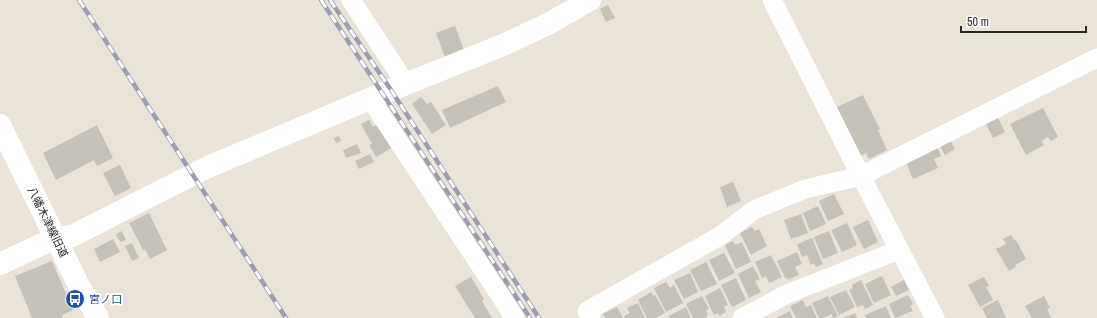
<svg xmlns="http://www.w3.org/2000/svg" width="1097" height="318" font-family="'Archivo Narrow','Noto Sans JP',sans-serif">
<rect width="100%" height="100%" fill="#eae3d8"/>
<g fill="#c5c0b8">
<polygon points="608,5 615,18 606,22 600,9"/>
<polygon points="455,26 465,53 446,60 436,33"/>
<polygon points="498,86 506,102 450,128 442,110"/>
<polygon points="863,95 880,129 878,130 887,150 869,159 866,153 860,156 837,107"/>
<polygon points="421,97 427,104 431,102 446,125 432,134 412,104"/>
<polygon points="1043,108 1058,137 1051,141 1048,137 1042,141 1044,145 1026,155 1010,124"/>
<polygon points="998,118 1005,132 993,138 986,124"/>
<polygon points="369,120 373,127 379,123 393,147 376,157 369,145 372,144 361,124"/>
<polygon points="97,125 113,158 97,166 94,160 56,180 43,153"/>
<polygon points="339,136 341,141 336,143 334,138"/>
<polygon points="950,140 955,149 945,155 940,146"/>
<polygon points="357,144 361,153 346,158 343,150"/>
<polygon points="937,146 941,156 934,159 938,168 913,179 905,160"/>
<polygon points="370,154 374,162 359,169 355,161"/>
<polygon points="120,165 131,188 115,196 103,173"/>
<polygon points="733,182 741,201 727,207 720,187"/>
<polygon points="834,194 844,214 828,221 819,201"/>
<polygon points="818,206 826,224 810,231 803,213"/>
<polygon points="149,213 167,250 150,259 145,249 143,250 129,223"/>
<polygon points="801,214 808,233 791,239 784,220"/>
<polygon points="868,220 878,242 864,249 853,227"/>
<polygon points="847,223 857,245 842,252 831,230"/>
<polygon points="752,227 755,231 759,229 767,246 751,255 740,233"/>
<polygon points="122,231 126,240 120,242 116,234"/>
<polygon points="829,231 838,253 823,259 814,237"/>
<polygon points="1011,235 1014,240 1016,240 1026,259 1015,265 1016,267 1009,271 996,249 1006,244 1003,239"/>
<polygon points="812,238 823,264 816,267 814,263 811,265 807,255 802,257 797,244"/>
<polygon points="113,239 120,252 100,262 94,249"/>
<polygon points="733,241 735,245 742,242 751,262 736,269 725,245"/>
<polygon points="132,243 139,258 132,261 125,246"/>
<polygon points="797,252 802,264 795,267 799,275 788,280 787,278 785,278 777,261"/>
<polygon points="724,253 735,273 719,281 709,260"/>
<polygon points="771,255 782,277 769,283 766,276 762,278 755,262"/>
<polygon points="52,261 73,310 62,315 63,318 32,318 15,276"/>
<polygon points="706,262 717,284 701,291 690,270"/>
<polygon points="753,266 760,279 755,281 761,292 749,298 738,274"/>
<polygon points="690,273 698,292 684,299 674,280"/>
<polygon points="882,276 891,295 874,303 865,284"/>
<polygon points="471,277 484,299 482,301 492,318 475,318 455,286"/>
<polygon points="984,277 989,286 986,287 993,300 980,307 968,285"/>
<polygon points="736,278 746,300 732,307 721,285"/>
<polygon points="861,280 873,305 865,309 863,305 857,307 849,290 853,288 852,285"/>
<polygon points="904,280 909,290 896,296 891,287"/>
<polygon points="666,282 670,288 674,285 683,303 666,312 654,288"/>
<polygon points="720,288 728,305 724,307 726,312 719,316 718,313 714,315 705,296"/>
<polygon points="846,290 855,307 839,315 830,297"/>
<polygon points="651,292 653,296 655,295 665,313 656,318 647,318 638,300"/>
<polygon points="908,295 913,304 910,306 913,311 895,318 889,304"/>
<polygon points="702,296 709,309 706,310 708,315 706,316 707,318 693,318 686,304"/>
<polygon points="828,296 838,316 833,318 832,314 823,318 819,318 812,303"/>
<polygon points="1044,296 1050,308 1047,309 1051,318 1032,318 1025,306"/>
<polygon points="803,300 806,307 811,305 817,318 796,318 790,306"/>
<polygon points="998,300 1006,318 987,318 982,308"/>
<polygon points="638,303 645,318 625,318 624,316 630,313 627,308"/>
<polygon points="886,306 891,318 866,318 865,315"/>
<polygon points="617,307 623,318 605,318 603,314"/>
<polygon points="686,307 691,318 670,318 669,316"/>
<polygon points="790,311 793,318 776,318"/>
<polygon points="855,313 857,318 843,318"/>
</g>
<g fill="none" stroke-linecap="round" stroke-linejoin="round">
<g stroke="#fff" stroke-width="19">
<polyline points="351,0 406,84"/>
<polyline points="772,0 865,184 935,318"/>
<polyline points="371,100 515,318"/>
<polyline points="591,318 587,311 720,236 754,210 805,189 861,176 1097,58"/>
<polyline points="742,318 787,294 899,250"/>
</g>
<g stroke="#fff" stroke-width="22">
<polyline points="0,125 79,286 98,318"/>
<polyline points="0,264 55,238 72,236 208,167 391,90 503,45 548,24 590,0"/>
</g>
<g stroke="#9b9db1" stroke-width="4.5">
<g id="rail">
<polyline points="79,0 286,318"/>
<polyline points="321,0 530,318"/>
<polyline points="330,0 391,90 539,318"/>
</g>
</g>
<use href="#rail" stroke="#fff" stroke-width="3" stroke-dasharray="9" stroke-linecap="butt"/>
</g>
<defs>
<g id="bus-disc" transform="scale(1)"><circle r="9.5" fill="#1a4fb4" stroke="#fff"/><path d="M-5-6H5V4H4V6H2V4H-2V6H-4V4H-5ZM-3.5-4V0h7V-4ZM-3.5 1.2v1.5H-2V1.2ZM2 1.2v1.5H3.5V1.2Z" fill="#fff"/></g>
</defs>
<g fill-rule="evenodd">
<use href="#bus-disc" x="75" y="299"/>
</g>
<g text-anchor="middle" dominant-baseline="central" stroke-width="4" stroke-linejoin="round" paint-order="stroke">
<g font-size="11" fill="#272727" stroke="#fff">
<text transform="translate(48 222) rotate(64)">八幡木津線旧道</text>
</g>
<g font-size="11" fill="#164399" stroke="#fff" text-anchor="start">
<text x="89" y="299">宮ノ口</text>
</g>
</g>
<path d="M961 26v6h125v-6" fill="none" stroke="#272727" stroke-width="2"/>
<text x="967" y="26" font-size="12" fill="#272727" stroke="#ffffff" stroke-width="3" paint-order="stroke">50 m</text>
</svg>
